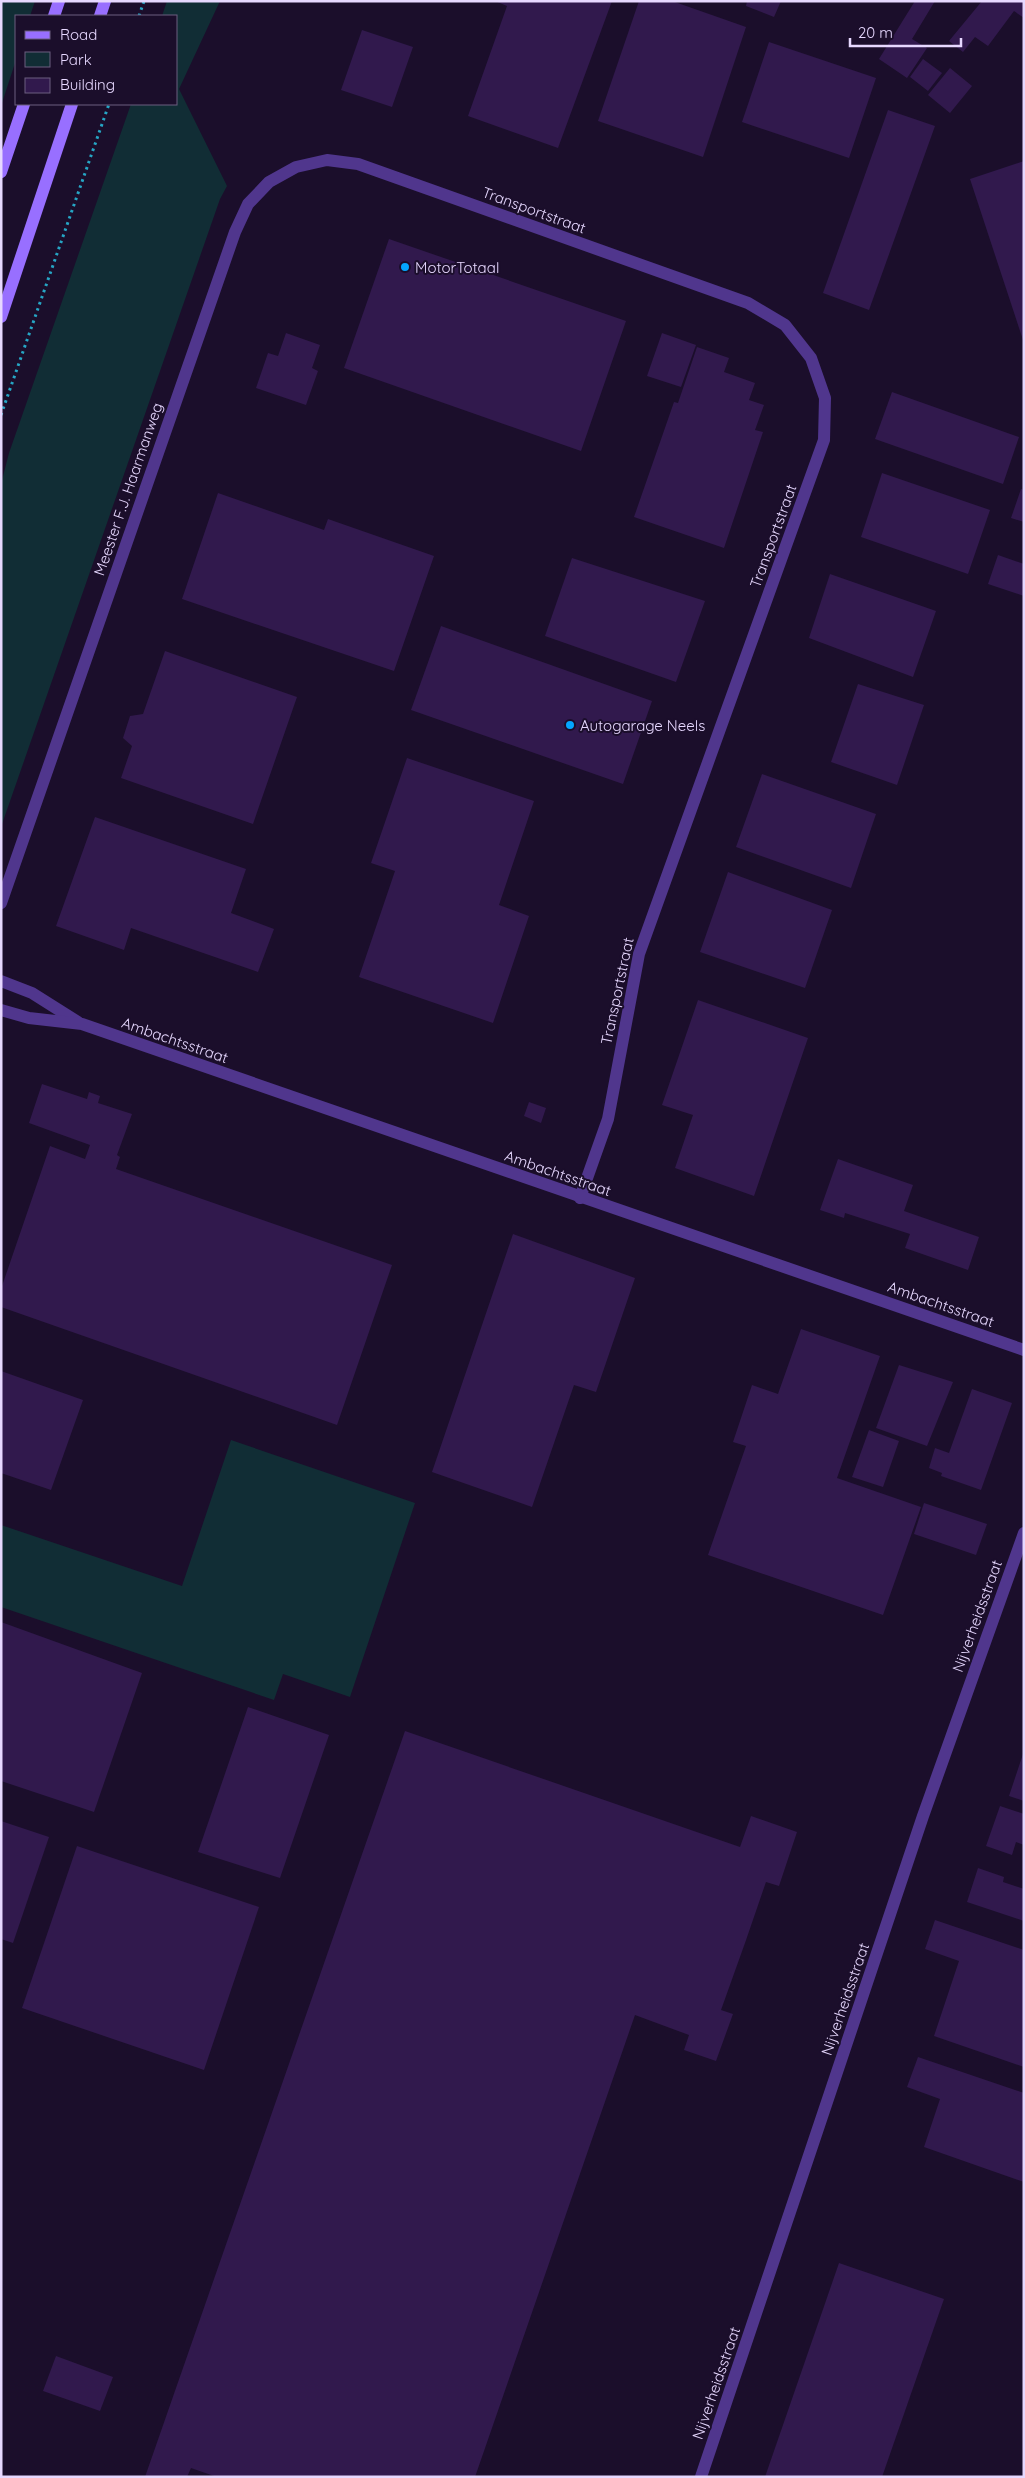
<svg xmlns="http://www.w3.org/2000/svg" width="1025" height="2478" font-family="Quicksand,sans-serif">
<rect width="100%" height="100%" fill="#1b0e2b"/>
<g fill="#112d35">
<polygon points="1,1 35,1 30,16 16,16 16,60 1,106"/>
<polygon points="167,1 220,1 179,89 227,186 220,199 1,827 1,484 9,453 131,104 176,104 176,16 162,16"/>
<polygon points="231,1440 415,1503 350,1697 283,1674 274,1700 1,1607 1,1525 182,1586"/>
</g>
<g fill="#31194d">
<polygon points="495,1 612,1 558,148 468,116 507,6"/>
<polygon points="639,1 672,1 746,27 703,157 598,121"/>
<polygon points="747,1 781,1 774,17 746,6"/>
<polygon points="915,1 935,1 912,39 927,48 907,78 879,59"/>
<polygon points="982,1 1024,1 1024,18 1014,11 988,46 975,37 963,52 949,41"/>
<polygon points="362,30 413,47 392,107 341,90"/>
<polygon points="769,42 876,78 849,158 742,122"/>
<polygon points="923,59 942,73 928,91 910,77"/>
<polygon points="950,68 972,86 950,113 928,95"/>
<polygon points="888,110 935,126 869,310 823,293"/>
<polygon points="1024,161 1024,340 1023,340 970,179"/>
<polygon points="389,239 626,321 581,451 344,368"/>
<polygon points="286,333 320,345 312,368 318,371 306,405 256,388 268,353 278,356"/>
<polygon points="662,333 696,345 681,387 647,376"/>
<polygon points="697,347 729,358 724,372 755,383 749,400 764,405 755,430 763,432 724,548 634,517 674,402 678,403"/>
<polygon points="892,392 1019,437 1003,484 875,439"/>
<polygon points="882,473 990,510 968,574 861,537"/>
<polygon points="1021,489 1024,490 1024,522 1011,518"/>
<polygon points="218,493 324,530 328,519 434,556 394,671 182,599"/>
<polygon points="998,555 1024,564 1024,596 988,584"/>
<polygon points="572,558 705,601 676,682 545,636"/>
<polygon points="830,574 936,611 913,677 809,638"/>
<polygon points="441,626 652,701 623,784 411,710"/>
<polygon points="165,651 297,697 253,824 121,778 132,746 123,738 130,716 143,714"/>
<polygon points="858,684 924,705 897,785 831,762"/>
<polygon points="407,758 534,801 499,905 529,916 493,1023 359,977 395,871 371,863"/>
<polygon points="762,774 876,814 851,888 736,847"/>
<polygon points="95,817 246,869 231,913 274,929 258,972 131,928 124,950 56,926"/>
<polygon points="728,872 832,910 805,988 700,952"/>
<polygon points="698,1000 808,1038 754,1196 675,1168 693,1115 662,1105"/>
<polygon points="42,1084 87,1099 89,1092 100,1096 98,1103 132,1114 117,1155 120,1157 116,1169 392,1265 337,1425 1,1307 1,1289 50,1146 85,1159 90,1145 29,1123"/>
<polygon points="529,1102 546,1108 541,1123 524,1116"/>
<polygon points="838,1159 913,1185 904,1211 979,1237 968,1270 905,1248 910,1234 845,1213 844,1218 820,1210"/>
<polygon points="513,1234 635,1278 596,1392 574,1385 532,1507 432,1472"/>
<polygon points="801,1329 880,1356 837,1478 921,1507 883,1615 708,1555 746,1446 733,1442 752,1385 778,1394"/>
<polygon points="899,1365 953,1382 927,1446 876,1428"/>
<polygon points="1,1371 83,1400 51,1490 1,1473"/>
<polygon points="972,1389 1012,1403 981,1490 941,1476 942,1473 929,1468 935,1448 949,1453"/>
<polygon points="869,1430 899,1441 883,1487 852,1477"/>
<polygon points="924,1503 987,1524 976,1555 914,1534"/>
<polygon points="1,1622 142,1673 94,1812 1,1781"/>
<polygon points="248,1707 329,1735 280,1878 198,1852"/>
<polygon points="405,1731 740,1847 751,1816 797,1832 779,1886 766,1882 745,1943 721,2010 733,2014 716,2061 684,2050 689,2035 635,2015 475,2477 217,2477 191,2468 187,2477 145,2477"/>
<polygon points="1023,1754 1024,1754 1024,1801 1009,1796"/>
<polygon points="1000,1806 1024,1814 1024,1845 1016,1842 1012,1855 986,1846"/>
<polygon points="1,1821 49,1837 13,1943 1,1939"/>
<polygon points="77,1846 259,1907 204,2070 22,2008"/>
<polygon points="978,1868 1004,1877 1003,1882 1024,1889 1024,1921 967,1902"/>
<polygon points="935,1920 1024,1950 1024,2067 934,2036 959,1961 925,1949"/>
<polygon points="918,2057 1024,2093 1024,2182 924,2147 940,2099 907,2087"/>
<polygon points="839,2263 944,2299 882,2477 765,2477"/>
<polygon points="56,2356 113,2377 100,2411 43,2391"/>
</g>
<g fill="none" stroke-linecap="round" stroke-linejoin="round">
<g stroke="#26a6c5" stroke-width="3" stroke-dasharray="2.5 4" stroke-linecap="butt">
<polyline points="139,16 144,1"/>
<polyline points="1,415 109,104"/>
</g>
<g stroke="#50368d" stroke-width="12">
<polyline points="1,903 235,232 248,204 269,182 296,167 327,160 358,164 748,303 785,325 811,358 825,398 824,440 639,954 608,1119 580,1198"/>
<polyline points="1,981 32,993 78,1022"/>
<polyline points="1,1010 29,1018 82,1024 1024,1350"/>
<polyline points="701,2477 923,1816 1024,1533"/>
</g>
<g stroke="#986fff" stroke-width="12">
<polyline points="54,16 59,1"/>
<polyline points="100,16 105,1"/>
<polyline points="1,172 24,104"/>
<polyline points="1,317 72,104"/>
</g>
</g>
<g fill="#04a6ff" stroke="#1b0e2b" stroke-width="2">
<circle cx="405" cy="267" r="5"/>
<circle cx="570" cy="725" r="5"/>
</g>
<g text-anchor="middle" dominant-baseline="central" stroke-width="4" stroke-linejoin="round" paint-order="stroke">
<g font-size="15" fill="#e7d8ff" stroke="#1b0e2b">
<text transform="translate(534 210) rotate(20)">Transportstraat</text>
<text transform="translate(128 489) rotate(-71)">Meester F.J. Haarmanweg</text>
<text transform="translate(773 536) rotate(-70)">Transportstraat</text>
<text transform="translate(617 991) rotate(-78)">Transportstraat</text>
<text transform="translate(175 1040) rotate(19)">Ambachtsstraat</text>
<text transform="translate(558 1173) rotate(19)">Ambachtsstraat</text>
<text transform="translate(941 1304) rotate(19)">Ambachtsstraat</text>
<text transform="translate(977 1616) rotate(-70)">Nijverheidsstraat</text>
<text transform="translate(845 1999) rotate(-71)">Nijverheidsstraat</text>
<text transform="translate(716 2383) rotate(-71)">Nijverheidsstraat</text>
</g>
<g font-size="15" fill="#e7d8ff" stroke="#1b0e2b" text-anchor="start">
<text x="415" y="267">MotorTotaal</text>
<text x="580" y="725">Autogarage Neels</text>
</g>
</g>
<rect width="1025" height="2478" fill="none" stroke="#e7d8ff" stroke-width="5"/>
<rect x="15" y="15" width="162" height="90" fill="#1b0e2b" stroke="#6d5f80"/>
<rect x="25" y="31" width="25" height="8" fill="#986fff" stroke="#6d5f80"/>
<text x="60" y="40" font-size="15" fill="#e7d8ff">Road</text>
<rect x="25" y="52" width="25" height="15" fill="#112d35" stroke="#6d5f80"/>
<text x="60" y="65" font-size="15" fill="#e7d8ff">Park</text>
<rect x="25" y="78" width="25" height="15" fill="#31194d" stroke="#6d5f80"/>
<text x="60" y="90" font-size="15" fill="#e7d8ff">Building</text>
<path d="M850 38v8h111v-8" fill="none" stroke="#e7d8ff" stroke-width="2.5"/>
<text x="858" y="38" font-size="15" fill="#e7d8ff" stroke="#1b0e2b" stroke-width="4" paint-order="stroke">20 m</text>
</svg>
